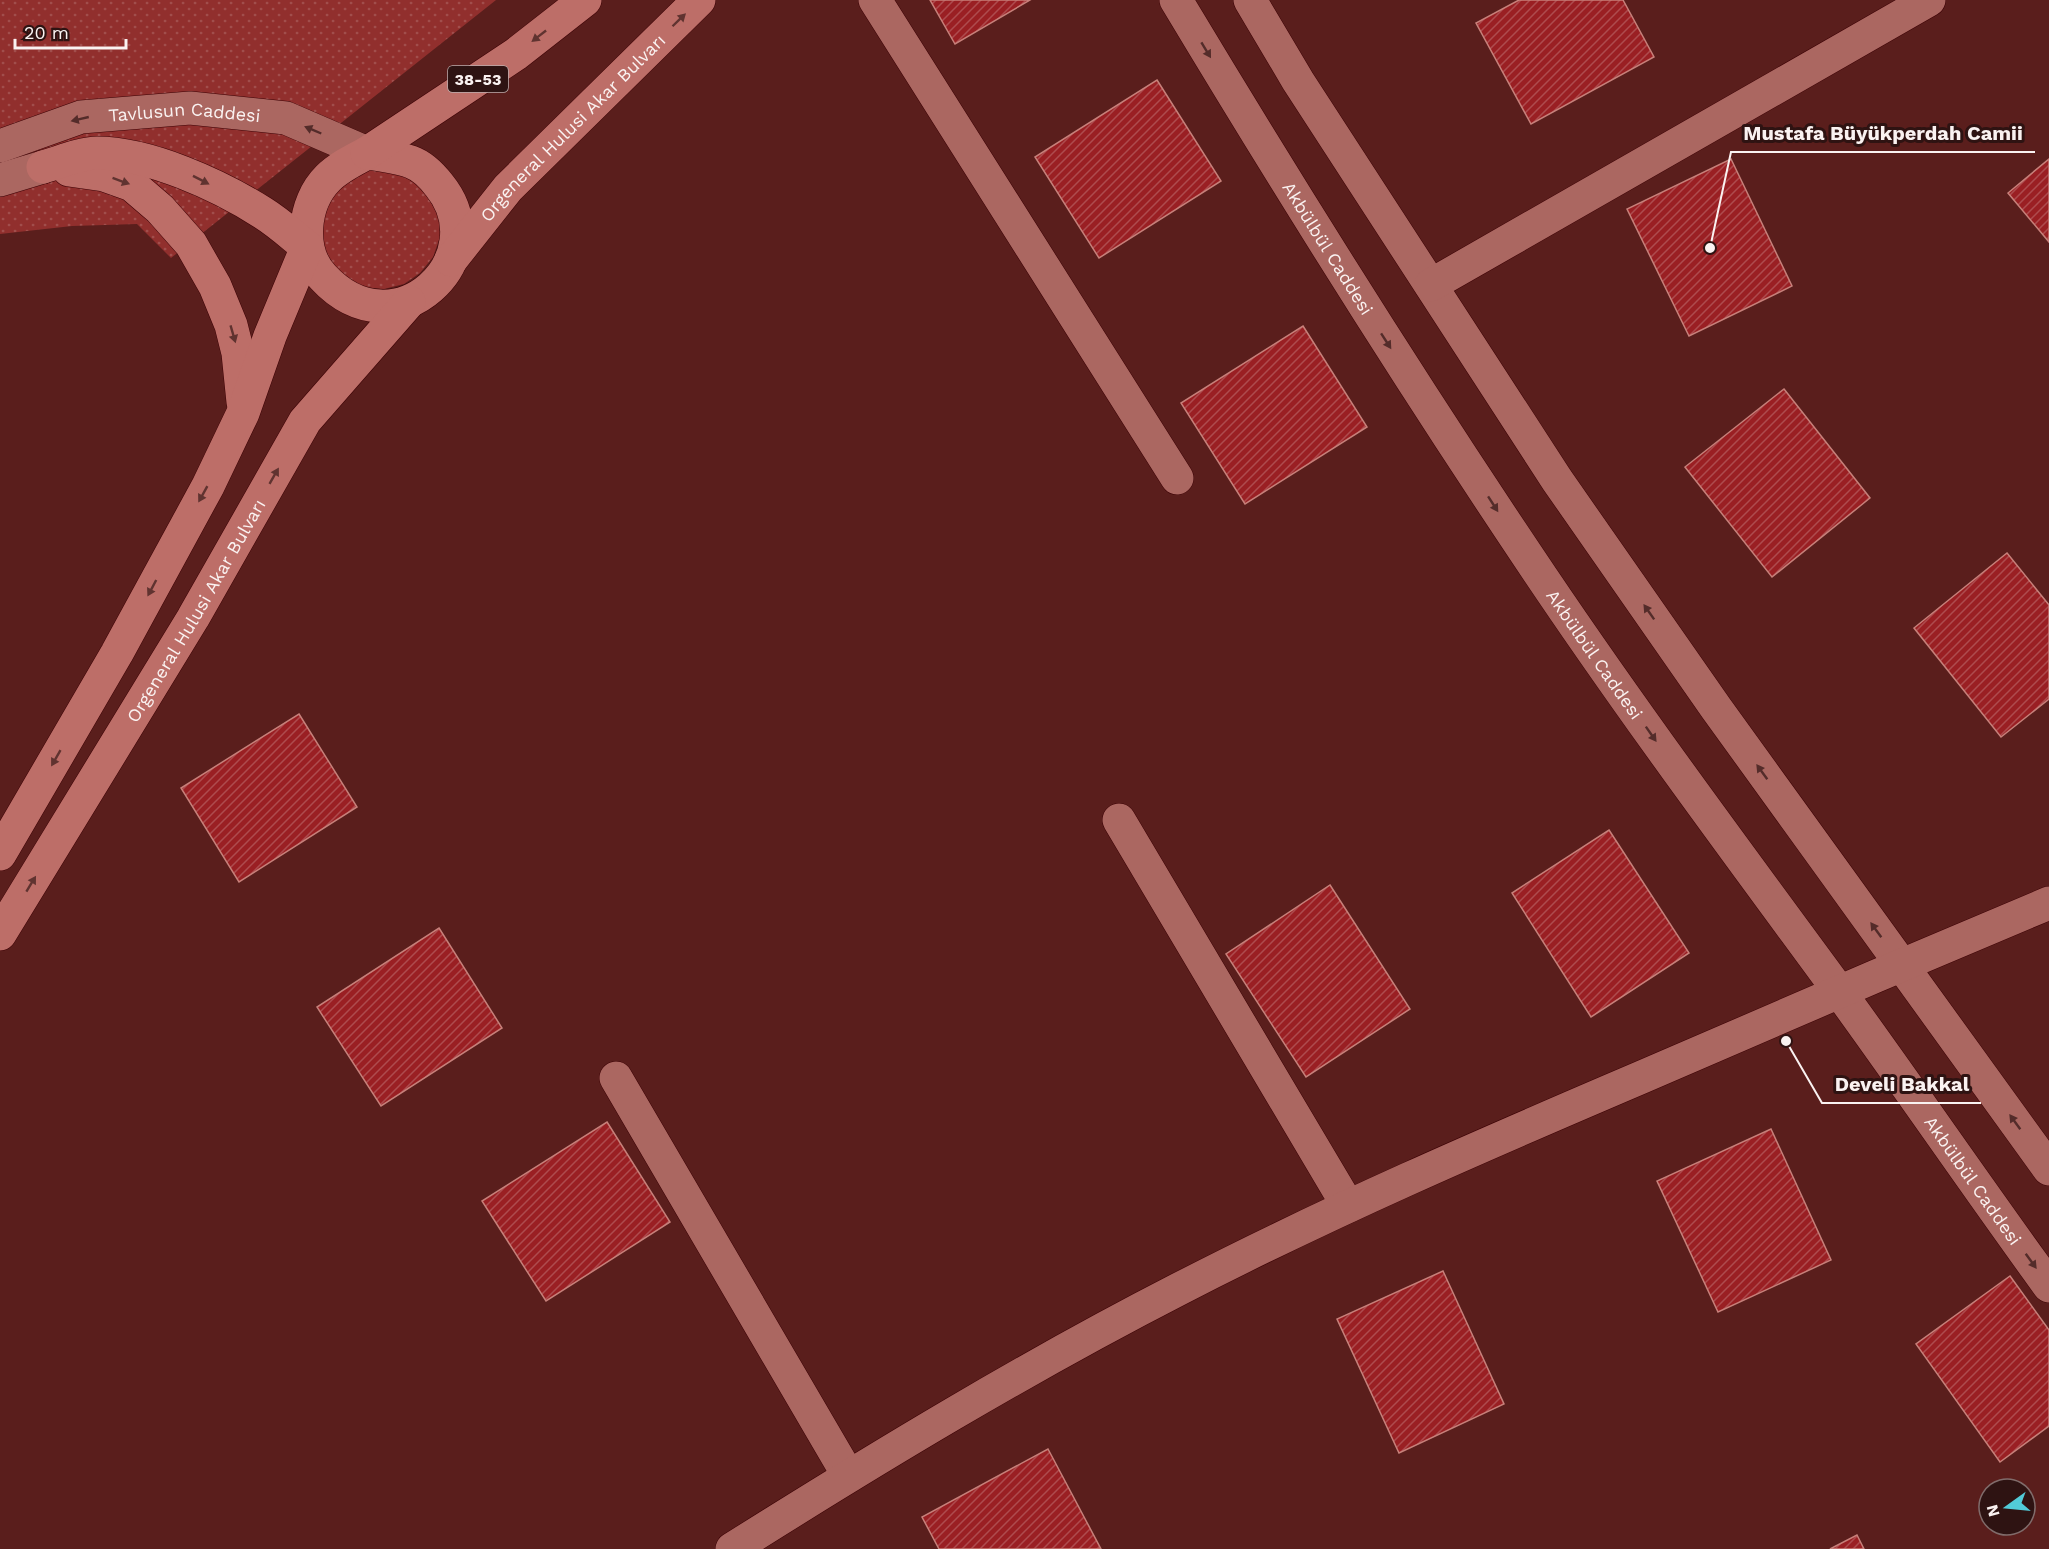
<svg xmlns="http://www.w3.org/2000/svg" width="2049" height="1549" font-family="'Work Sans',sans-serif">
<defs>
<pattern id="grass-dots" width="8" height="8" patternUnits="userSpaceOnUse" patternTransform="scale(1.5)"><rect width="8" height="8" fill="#912f2d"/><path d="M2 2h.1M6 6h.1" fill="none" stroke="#a14e4c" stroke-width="1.8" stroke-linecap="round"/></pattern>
<pattern id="building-hatch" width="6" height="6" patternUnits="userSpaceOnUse" patternTransform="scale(1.5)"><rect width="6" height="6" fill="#9a1f23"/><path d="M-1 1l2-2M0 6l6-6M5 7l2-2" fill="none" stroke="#ae4b4e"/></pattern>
</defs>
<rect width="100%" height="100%" fill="#5a1e1c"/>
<g fill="url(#grass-dots)">
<polygon points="0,0 496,0 171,258 137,224 72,226 0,234"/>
<polygon points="383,166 420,182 439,217 440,237 433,257 420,273 404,284 384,289 363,287 345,279 321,247 320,207 345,176"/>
</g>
<g fill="url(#building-hatch)" stroke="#c7807a" stroke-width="1.5">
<polygon points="930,0 1030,0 955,44"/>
<polygon points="1519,0 1623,0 1654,57 1531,124 1476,23"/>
<polygon points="1157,80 1221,181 1099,258 1035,157"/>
<polygon points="1731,159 1792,286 1689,336 1627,209"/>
<polygon points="2049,159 2049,242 2008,193"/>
<polygon points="1303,326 1367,427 1245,504 1181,403"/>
<polygon points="1784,389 1870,498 1772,577 1685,467"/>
<polygon points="2007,553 2049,605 2049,699 2001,737 1914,628"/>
<polygon points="299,714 357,807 239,882 181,788"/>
<polygon points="1609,830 1689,953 1591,1017 1512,893"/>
<polygon points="1330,885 1410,1009 1306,1077 1226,954"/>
<polygon points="439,928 502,1028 381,1106 317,1007"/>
<polygon points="607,1122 670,1222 546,1301 482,1201"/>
<polygon points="1771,1129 1831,1260 1718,1312 1657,1181"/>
<polygon points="1443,1271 1504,1404 1399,1453 1337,1319"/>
<polygon points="2010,1276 2049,1330 2049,1426 2000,1462 1916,1344"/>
<polygon points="1048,1449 1101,1549 939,1549 922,1517"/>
<polygon points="1857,1535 1864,1549 1830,1549"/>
</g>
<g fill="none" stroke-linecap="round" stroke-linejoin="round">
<g stroke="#3c0205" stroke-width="34">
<g id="minor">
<polyline points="875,0 1177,478"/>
<path id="s1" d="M1176,0C1289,188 1405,373 1527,555C1625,702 1731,844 1836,987C1908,1086 1977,1187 2049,1286"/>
<polyline points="1250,0 1298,81 1557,480 1716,708 2049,1169"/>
<path id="s2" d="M0,146L81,117L190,108L286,118L367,153"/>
<polyline points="0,180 43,167"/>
<polyline points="1431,285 1929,0"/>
<polyline points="1119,820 1348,1206"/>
<polyline points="616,1078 848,1475"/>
<path d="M732,1549C878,1457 1025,1368 1179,1289C1330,1211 1485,1144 1642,1077C1777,1018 1913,960 2049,903"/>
</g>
</g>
<g stroke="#3c0205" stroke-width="34">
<g id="major">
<path d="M367,153C382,155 397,157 411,162C422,166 432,176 439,185C498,257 396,356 323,277C298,251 303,203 328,178C339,167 354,160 367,153Z"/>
<polyline points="367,153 516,54 585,0"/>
<polyline points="69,170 104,175 132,185 160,209 191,244 215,286 231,325 238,353 243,402"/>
<path id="s3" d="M451,260L508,188L699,0"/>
<path d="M0,854L117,653L208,486L243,413L270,336L307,247C293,236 279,223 263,213C219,185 149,153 97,153C81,153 58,163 43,167"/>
<path id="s4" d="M0,934L193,618L305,421L409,302"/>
</g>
</g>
<use href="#minor" stroke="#ab6761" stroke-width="33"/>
<use href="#major" stroke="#bd6e68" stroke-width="33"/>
</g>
<defs><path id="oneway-solid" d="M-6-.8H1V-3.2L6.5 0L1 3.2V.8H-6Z" transform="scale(1.5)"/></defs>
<g fill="#603330">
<use href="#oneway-solid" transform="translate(679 20) rotate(-44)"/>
<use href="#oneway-solid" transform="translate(539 36) rotate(142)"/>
<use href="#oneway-solid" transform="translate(201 180) rotate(27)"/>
<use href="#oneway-solid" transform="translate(121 181) rotate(20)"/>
<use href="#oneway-solid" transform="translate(233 334) rotate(74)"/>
<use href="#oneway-solid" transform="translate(274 476) rotate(-60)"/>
<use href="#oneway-solid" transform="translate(203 494) rotate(119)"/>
<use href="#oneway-solid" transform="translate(152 588) rotate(118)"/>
<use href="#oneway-solid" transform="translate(56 758) rotate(120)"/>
<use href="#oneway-solid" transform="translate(31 884) rotate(-59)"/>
</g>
<g fill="#542c2a">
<use href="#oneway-solid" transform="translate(1206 50) rotate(59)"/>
<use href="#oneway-solid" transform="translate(80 119) rotate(167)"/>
<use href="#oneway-solid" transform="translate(313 130) rotate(-157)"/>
<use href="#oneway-solid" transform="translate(1386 341) rotate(57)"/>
<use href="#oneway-solid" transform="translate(1493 504) rotate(57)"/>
<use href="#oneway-solid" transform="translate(1649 612) rotate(-125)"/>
<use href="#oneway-solid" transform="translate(1651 734) rotate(55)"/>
<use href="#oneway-solid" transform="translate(1762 772) rotate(-126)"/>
<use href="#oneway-solid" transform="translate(1876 930) rotate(-126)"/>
<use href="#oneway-solid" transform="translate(2015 1122) rotate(-126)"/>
<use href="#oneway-solid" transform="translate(2031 1261) rotate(54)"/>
</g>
<g text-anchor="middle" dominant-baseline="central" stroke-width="6" stroke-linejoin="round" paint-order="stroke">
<rect fill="#2e1312" stroke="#bdafae" stroke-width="1.5" x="448" y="66" width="60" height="26" rx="4.5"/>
<g font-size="16" font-weight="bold" fill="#faf2f1">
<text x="478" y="79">38-53</text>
</g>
<g font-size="18" fill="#faf2f1" stroke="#2e1312">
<text stroke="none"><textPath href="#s2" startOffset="190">Tavlusun Caddesi</textPath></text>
<text stroke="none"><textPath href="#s3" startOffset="180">Orgeneral Hulusi Akar Bulvarı</textPath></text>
<text stroke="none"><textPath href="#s1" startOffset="291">Akbülbül Caddesi</textPath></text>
<text stroke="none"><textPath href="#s4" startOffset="378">Orgeneral Hulusi Akar Bulvarı</textPath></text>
<text stroke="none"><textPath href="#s1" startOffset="777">Akbülbül Caddesi</textPath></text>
<text stroke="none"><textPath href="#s1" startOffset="1425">Akbülbül Caddesi</textPath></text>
</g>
</g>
<path fill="none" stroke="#faf2f1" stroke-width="2" d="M1710 248L1731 152H2035M1786 1041L1822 1103H1981"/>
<g fill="#faf2f1" stroke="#2e1312" stroke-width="2">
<circle cx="1710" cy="248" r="6"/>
<circle cx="1786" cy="1041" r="6"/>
</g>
<g font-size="20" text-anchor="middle" font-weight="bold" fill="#faf2f1" stroke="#2e1312" stroke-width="6" stroke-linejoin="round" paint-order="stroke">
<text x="1883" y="140">Mustafa Büyükperdah Camii</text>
<text x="1902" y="1091">Develi Bakkal</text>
</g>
<g transform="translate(2007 1507) rotate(255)"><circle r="28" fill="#2e1312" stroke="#806c6b" stroke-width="1.5"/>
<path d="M0-4.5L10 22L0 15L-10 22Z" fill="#52cbd8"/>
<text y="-9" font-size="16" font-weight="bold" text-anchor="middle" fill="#faf2f1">N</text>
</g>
<path d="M15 39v9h111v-9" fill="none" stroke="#faf2f1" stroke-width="3"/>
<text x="24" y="39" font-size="18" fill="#faf2f1" stroke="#2e1312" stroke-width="4.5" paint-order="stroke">20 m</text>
</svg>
